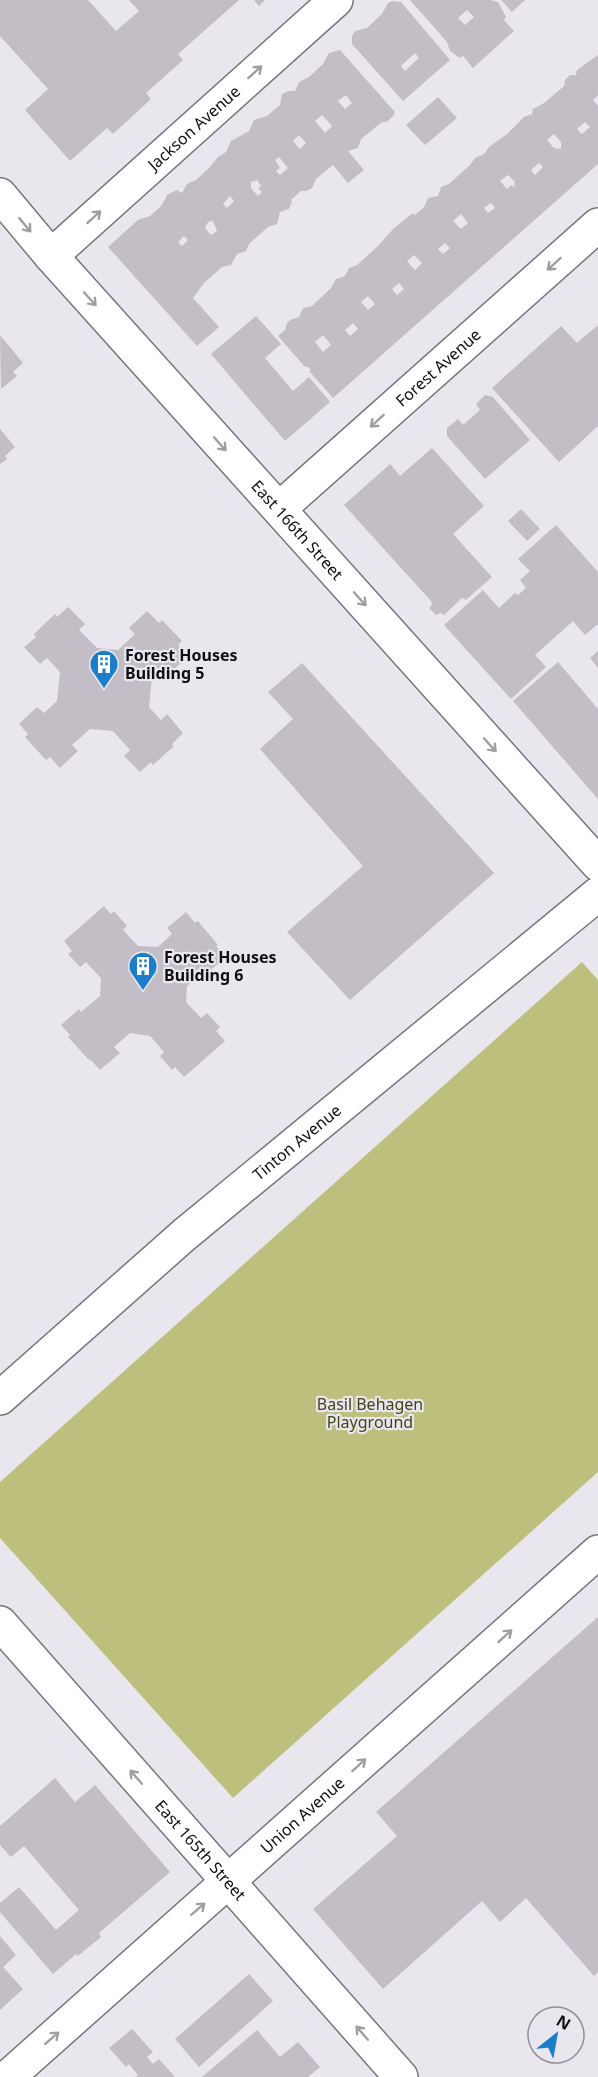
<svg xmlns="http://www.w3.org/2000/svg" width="598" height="2077" font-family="'Noto Sans',sans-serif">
<rect width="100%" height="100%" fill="#e9e6ee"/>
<polygon fill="#bcc07c" points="582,962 598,980 598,1472 233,1798 0,1538 0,1482"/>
<g fill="#c3bec6" fill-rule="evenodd">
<polygon points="0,0 88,0 116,31 139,11 129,0 239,0 178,54 183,60 146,93 151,99 113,134 107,128 70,161 25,110 48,89 0,36"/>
<polygon points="254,0 265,0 259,6"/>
<path d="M410,0H491L498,2L506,17L504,20L514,31L473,68L463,56L460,58L450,51L447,42ZM467,10L474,17L465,25L458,18Z"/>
<polygon points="501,0 525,0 512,12"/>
<path d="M392,1L401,2L450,60L403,101L352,44V36L355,31L367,28L382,14L388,3ZM415,53L419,58L405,71L401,66Z"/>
<path d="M340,50L395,112L393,116L388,121L383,123L382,122L361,139L358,148L348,151L364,170L348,183L333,165L316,179L312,188L307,191H301L291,200L292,202L289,209L280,212L277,224L268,227L249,244L246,251L237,254L231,265L222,267L204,283L193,298L219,327L197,346L108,247L138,220L150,216L162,205L167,195L177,190L182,193L187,184L196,180L210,167L218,157L226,152L231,141L249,131L254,120L267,116L280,105L282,94L289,91H295L299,82L309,77L323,64L329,53ZM346,95L352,103L345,109L338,101ZM322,115L332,126L325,133L315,121ZM299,135L306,143L300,149L293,141ZM279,157L288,168L280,175L276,171L280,168L275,160ZM257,180L261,186L258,188L262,192L258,196L251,188V181L252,182ZM230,196L234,201L227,208L223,204ZM213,221L217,231L211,235L205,228L208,222ZM184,236L188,240L182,246L178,242Z"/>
<path d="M598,55V95L593,100L598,106V164L333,398L309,371L311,370L307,366L305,367L278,336L285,330L287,323L290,320L299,317L303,308L312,306L331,288L336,279L345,276L349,268L357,265L377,247L394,228L413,213L415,215L424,207L428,198L438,196L441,187L449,184L470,165L475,158L484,154L489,147L507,134L524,117L532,114L533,109L544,103L564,86L565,80L570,75H576L577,70ZM585,122L590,127L582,134L577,129ZM554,134L561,142V149L554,148L547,140ZM539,163L543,167L535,175L531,170ZM508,175L515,182L514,188L512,185L507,189L500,181ZM491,203L495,208L488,213L484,208ZM461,214L468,223L461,229L453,221ZM445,243L450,248L443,254L438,249ZM414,255L422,263L415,270L407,261ZM399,283L404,289L397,295L392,289ZM368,296L375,304L368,310L361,302ZM353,323L358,329L350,336L345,330ZM323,335L331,345L323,352L315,342Z"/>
<polygon points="438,97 457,118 425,145 406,125"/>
<polygon points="256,316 281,344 265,358 293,391 309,377 330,402 285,441 211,354"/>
<polygon points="598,325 598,426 559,462 492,388 561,326 577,343"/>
<polygon points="0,335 23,363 13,372 17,376 1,389"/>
<polygon points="485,395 493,397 530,440 485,479 447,436 447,428 458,419 463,425 480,410 476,404"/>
<polygon points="0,429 15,447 5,456 7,459 0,464"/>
<polygon points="432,448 484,506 453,534 492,577 466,600 462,598 444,615 441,613 436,615 429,608 432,605 431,601 344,505 390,464 400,476"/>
<polygon points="521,509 540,529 527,541 508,521"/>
<polygon points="556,525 598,572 598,624 585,635 573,621 535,655 546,667 511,699 444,625 483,590 499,608 515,593 518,595 526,588 520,580 530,571 518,559"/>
<polygon points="68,607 85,624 79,630 97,648 118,650 135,634 129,628 147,611 159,623 162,620 182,641 178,645 189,655 171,672 165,665 152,677 149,707 161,720 167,714 183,733 172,744 174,746 153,765 151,762 140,772 124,756 130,750 113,731 90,729 72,745 78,751 60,768 50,757 46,760 25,737 28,734 19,724 37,707 44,713 57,701 60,672 47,658 40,664 24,647 36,637 34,634 55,614 57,617"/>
<polygon points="598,651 598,668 590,658"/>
<polygon points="558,662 598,709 598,799 513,701"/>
<polygon points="302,663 494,873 350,1000 287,932 363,866 260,749 293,719 268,692"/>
<polygon points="104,906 111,914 114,911 127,926 123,930 138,946 158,947 172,934 167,928 186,912 195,923 198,921 218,945 216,946 226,957 209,971 206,968 187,986 186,1002 201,1018 207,1013 220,1027 216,1031 225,1041 184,1077 175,1067 172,1070 160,1056 164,1052 150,1036 130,1033 114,1047 120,1053 100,1070 90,1059 89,1060 68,1037 70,1035 61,1025 79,1009 81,1012 100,996 101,978 86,962 80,967 68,954 72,951 64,941"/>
<polygon points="598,1617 598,1972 594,1976 526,1898 500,1922 482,1901 383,1989 313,1909 397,1836 376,1812"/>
<polygon points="55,1778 75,1802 95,1785 170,1872 99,1933 101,1937 78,1956 76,1954 53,1974 0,1912 0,1903 19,1887 56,1930 79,1910 24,1846 11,1857 0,1845 0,1826"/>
<polygon points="0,1936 16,1955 3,1967 23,1989 0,2010"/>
<polygon points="249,1974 273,2001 199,2067 175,2039"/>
<polygon points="132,2029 153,2052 147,2057 153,2064 159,2059 175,2077 135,2077 138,2075 129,2064 126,2067 109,2048"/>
<polygon points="257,2030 280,2057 298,2042 320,2067 308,2077 202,2077"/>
</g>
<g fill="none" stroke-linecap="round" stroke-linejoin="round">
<g stroke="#78767d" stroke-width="36">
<g id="street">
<path id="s1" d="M0,195L51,256L598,864"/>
<path id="s2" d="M51,256L336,0"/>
<path id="s3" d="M279,509L598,225"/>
<path id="s4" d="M0,1398L184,1235L598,894"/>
<path id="s5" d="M0,1623L401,2077"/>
<path id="s6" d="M8,2077L598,1552"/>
</g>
</g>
<use href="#street" stroke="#fff" stroke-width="33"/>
</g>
<defs><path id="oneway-shaft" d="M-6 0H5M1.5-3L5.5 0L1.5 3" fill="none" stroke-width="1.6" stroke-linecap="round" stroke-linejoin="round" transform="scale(1.5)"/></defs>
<g stroke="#9f9fa0">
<use href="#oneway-shaft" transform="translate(255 72) rotate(-42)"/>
<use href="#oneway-shaft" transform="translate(94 217) rotate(-42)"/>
<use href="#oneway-shaft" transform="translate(25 225) rotate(50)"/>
<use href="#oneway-shaft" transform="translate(554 264) rotate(138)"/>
<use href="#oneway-shaft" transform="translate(90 299) rotate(48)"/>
<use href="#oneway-shaft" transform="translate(377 421) rotate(138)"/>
<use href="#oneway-shaft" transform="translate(220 444) rotate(48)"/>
<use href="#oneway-shaft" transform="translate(360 599) rotate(48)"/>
<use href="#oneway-shaft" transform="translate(490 745) rotate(48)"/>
<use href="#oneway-shaft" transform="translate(505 1636) rotate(-42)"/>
<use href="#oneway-shaft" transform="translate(359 1765) rotate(-42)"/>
<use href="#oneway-shaft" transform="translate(136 1777) rotate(-131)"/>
<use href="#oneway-shaft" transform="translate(198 1909) rotate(-41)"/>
<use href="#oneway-shaft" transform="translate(362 2033) rotate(-131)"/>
<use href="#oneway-shaft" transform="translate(52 2038) rotate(-41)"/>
</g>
<defs>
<g id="building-pin" transform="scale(1.5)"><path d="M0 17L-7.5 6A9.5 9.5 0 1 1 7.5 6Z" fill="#1c7eca" stroke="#e9e6ee"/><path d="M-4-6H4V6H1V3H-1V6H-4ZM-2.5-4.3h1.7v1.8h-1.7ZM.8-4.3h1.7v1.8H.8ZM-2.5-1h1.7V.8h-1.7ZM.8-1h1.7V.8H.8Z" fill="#fff"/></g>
</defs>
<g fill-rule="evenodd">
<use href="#building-pin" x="104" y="664"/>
<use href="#building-pin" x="143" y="966"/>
</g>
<g text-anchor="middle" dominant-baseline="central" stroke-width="4.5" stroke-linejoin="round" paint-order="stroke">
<g font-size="16" fill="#100f12" stroke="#e9e6ee">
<text stroke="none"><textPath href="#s2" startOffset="192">Jackson Avenue</textPath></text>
<text stroke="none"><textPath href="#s3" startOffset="213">Forest Avenue</textPath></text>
<text stroke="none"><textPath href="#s1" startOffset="448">East 166th Street</textPath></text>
<text stroke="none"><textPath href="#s4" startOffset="392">Tinton Avenue</textPath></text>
<text stroke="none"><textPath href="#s6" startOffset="394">Union Avenue</textPath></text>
<text stroke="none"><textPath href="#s5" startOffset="303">East 165th Street</textPath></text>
</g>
<g font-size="16" font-weight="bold" fill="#100f12" stroke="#e9e6ee" text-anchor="start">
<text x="125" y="655">Forest Houses<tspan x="125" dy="18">Building 5</tspan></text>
<text x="164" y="957">Forest Houses<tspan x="164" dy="18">Building 6</tspan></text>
</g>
<g font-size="16" fill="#41431b" stroke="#e9e6ee">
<text x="370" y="1404">Basil Behagen<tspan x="370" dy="18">Playground</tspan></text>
</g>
</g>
<g transform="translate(556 2035) rotate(31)"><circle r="28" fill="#e9e6ee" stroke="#929096" stroke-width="1.5"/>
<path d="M0-4.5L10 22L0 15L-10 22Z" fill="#1c7eca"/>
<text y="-9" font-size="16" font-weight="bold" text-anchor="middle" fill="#100f12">N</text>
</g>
</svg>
